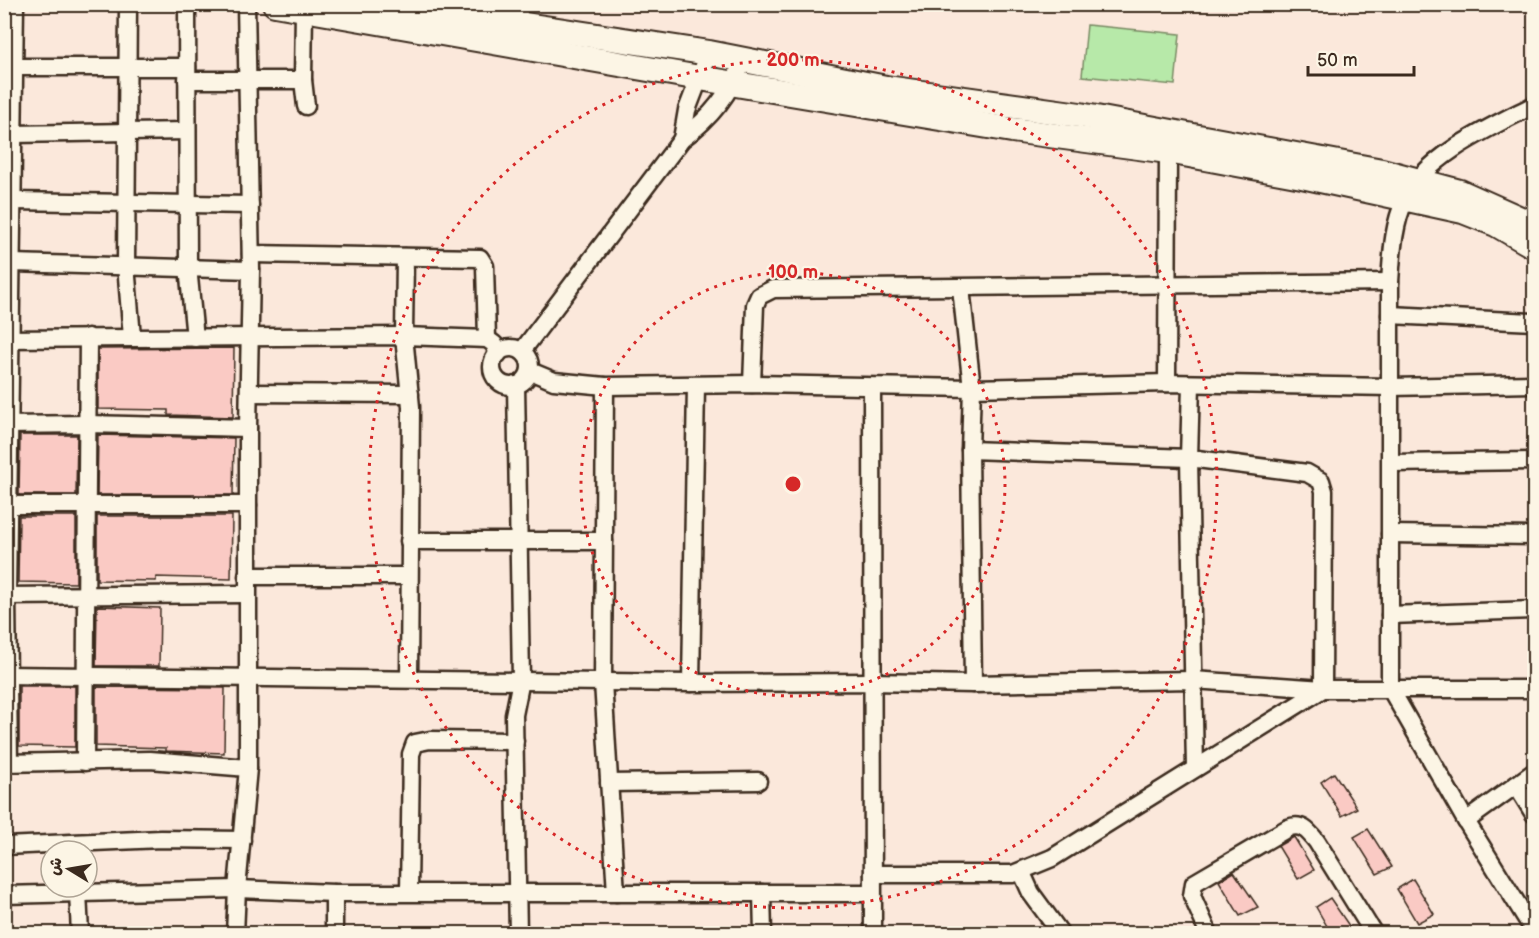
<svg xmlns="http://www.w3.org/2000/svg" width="1539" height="938" font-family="'Balsamiq Sans','Playpen Sans Arabic',sans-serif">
<rect width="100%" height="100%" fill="#fbe8db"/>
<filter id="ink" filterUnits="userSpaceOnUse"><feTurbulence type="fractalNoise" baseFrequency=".0167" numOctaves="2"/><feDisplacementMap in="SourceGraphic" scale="12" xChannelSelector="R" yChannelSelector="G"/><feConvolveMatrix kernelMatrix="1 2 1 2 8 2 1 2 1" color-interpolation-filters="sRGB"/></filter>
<g filter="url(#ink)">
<polygon fill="#b7e9a9" stroke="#798a64" stroke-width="1.5" points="1087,25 1180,34 1175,85 1082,76"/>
<g fill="#facac4" stroke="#3b2a1e" stroke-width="1.5">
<polygon points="234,348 233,417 168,415 168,410 98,409 98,349"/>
<polygon points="20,435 77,435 76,495 19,495"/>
<polygon points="98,435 234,438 233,495 97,495"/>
<polygon points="19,516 76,516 76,583 18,582"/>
<polygon points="97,516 232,516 231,579 156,577 156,581 97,580"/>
<polygon points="97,606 160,608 159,666 96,666"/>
<polygon points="19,686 75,686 75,747 19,746"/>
<polygon points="96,687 225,688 224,753 166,751 166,748 96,746"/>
<polygon points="1334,773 1357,808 1342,816 1321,782"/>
<polygon points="1368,829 1392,867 1377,874 1354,837"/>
<polygon points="1294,837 1314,870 1298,879 1278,846"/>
<polygon points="1234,872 1258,907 1240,916 1219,881"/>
<polygon points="1413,879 1434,914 1417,923 1397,889"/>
<polygon points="1330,898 1354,933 1331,933 1316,907"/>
</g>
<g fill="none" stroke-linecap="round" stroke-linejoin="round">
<g stroke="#3b2a1e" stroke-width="21">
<g id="street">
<polyline points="128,4 126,265 132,337"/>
<polyline points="187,4 188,267 195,338"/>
<polyline points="304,9 303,80 306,106"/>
<polyline points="517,26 520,4"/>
<polyline points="14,67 187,67"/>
<polyline points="187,80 303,80"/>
<path d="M1534,105C1493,126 1424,156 1405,200C1393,225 1392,254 1390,282V688L1466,821L1534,931"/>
<polyline points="13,134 187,131"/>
<polyline points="682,139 687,110 709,53"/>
<polyline points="13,201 250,205"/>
<polyline points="251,254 480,258 485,266 487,339"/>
<polyline points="405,257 404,336 411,407 409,679"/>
<polyline points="12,263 251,270"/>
<polyline points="961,288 972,388 970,450 973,684"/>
<polyline points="1390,315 1534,322"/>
<polyline points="4,339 404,336 487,339 494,344 498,354"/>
<circle cx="511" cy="367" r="19"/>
<path d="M522,351L682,139C712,117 729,94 744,60"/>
<polyline points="530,371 554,381 605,386 752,384 972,388 1167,383 1391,387 1534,384"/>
<polyline points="1167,383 1168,151"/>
<polyline points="752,384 755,305 759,296 773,289 1390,282"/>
<polyline points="1191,384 1189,458 1195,768"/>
<polyline points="516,385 521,680 514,715 518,934"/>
<polyline points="605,386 603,682 616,893"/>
<polyline points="872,387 873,934"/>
<polyline points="249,393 410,394"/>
<polyline points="4,425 88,424 248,428"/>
<polyline points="1391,463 1534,461"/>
<polyline points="4,505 248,505"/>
<polyline points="1390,534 1534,536"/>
<polyline points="409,541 604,541"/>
<polyline points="247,576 409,576"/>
<polyline points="4,596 247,594"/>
<polyline points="1390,615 1534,610"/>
<polyline points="4,675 691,683 871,682 973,684 1193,680 1323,689 1324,491 1321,481 1307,473 1189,458 970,450"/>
<polyline points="691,683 696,385"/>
<polyline points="85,762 88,337"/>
<polyline points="4,763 150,760 248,768"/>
<polyline points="9,763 7,596 15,4"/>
<polyline points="609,783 758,781"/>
<polyline points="1516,785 1534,814"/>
<polyline points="1466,821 1534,772"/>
<polyline points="4,846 161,839 242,840"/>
<polyline points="1022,873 1031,893 1061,934"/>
<polyline points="873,874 1013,874 1052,858 1323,689 1534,689"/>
<polyline points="78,892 80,934"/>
<polyline points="409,892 411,754 415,743 430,740 515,741"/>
<polyline points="762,893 763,934"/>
<polyline points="4,895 237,889 334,893 872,893"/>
<polyline points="235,934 237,889 248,768 248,428 251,270 246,4"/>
<polyline points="334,934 334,893"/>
<path d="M1209,934L1192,896L1194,883L1288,828C1302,822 1309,832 1317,842L1374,934"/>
</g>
</g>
<g stroke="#3b2a1e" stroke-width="28">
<g id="secondary">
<polyline points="275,4 700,78 1012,130 1168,151 1302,176 1463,211 1496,224 1534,246"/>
<polyline points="386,4 709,53 886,88 1080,115 1382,171 1460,192 1534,225"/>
</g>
</g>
<use href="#street" stroke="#fcf5e5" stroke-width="16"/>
<use href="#secondary" stroke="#fcf5e5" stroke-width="24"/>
</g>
</g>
<g fill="none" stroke="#d62828" stroke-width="3" stroke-dasharray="3 6">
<circle cx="793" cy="484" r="212"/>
<circle cx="793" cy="484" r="424"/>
</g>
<circle cx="793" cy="484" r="9" fill="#d62828" stroke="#fcf5e5" stroke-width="3"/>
<g font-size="18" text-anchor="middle" font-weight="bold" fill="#d62828" stroke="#fcf5e5" stroke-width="4.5" stroke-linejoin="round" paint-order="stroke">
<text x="793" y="66">200 m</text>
<text x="793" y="278">100 m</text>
</g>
<rect width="1539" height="938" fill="none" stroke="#fcf5e5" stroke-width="24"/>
<rect x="12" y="12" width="1515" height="914" fill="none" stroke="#3b2a1e" stroke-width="2" filter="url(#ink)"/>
<g transform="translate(69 869) rotate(281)"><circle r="28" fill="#fcf5e5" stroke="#afa495" stroke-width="1.5"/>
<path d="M0-4.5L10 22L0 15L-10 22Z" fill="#3b2a1e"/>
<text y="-9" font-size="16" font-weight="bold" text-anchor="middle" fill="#3b2a1e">ش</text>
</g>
<path d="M1308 66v9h106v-9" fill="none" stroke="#3b2a1e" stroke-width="3"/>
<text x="1317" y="66" font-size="18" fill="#3b2a1e" stroke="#fcf5e5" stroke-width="4.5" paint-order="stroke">50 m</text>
</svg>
